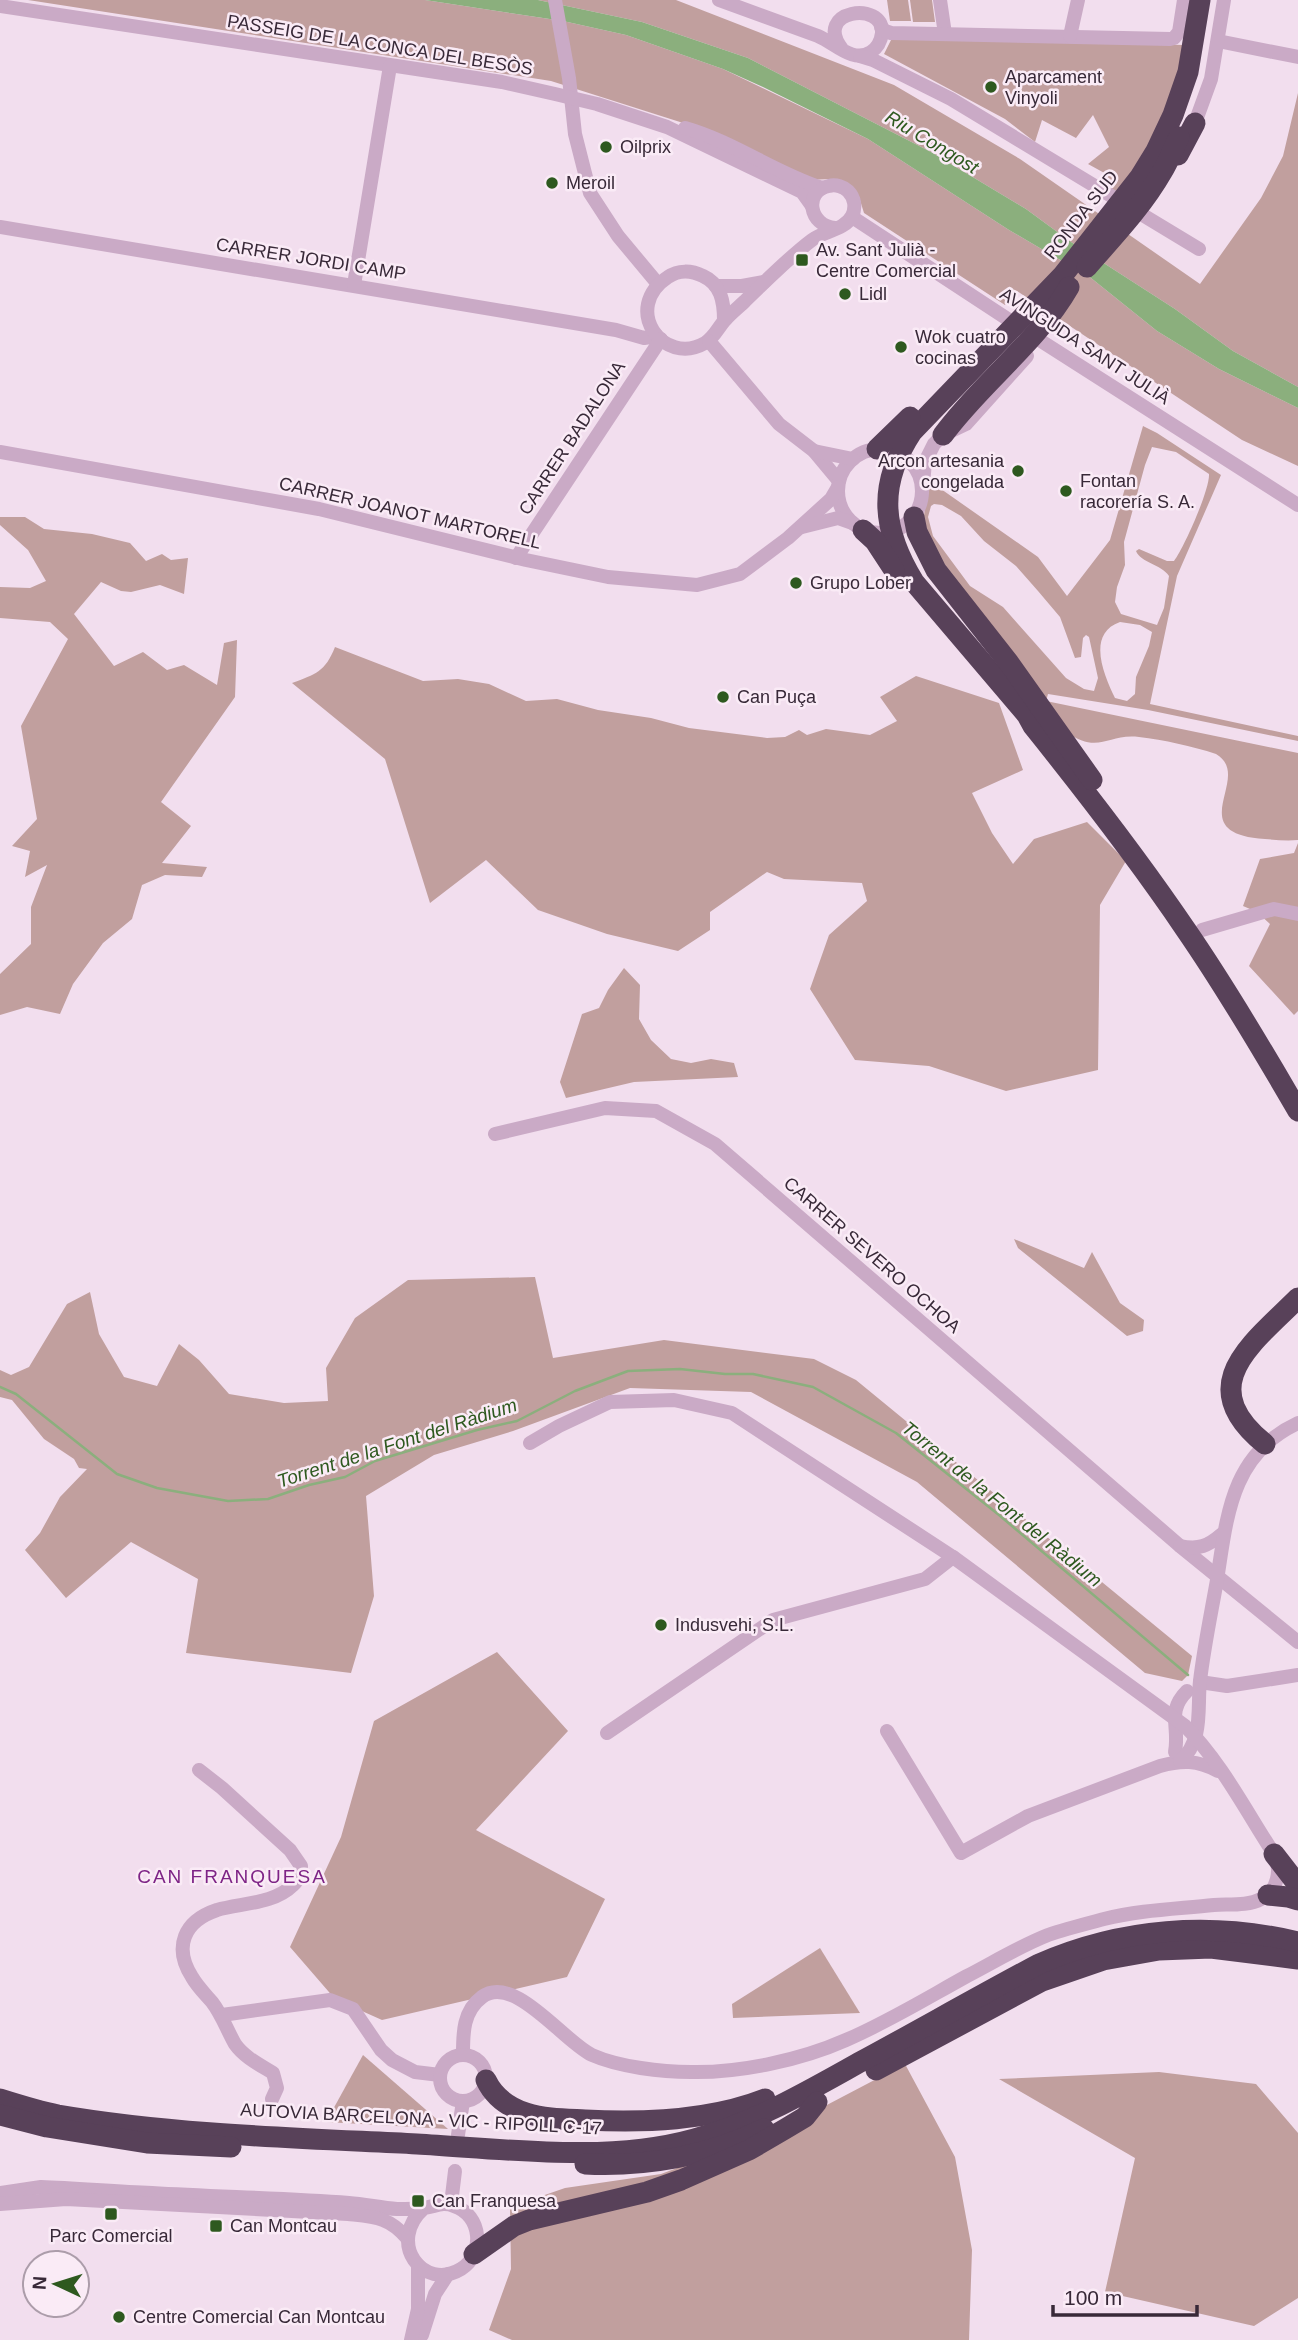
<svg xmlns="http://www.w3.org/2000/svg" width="1298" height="2340" font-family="Arial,sans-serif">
<rect width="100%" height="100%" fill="#f2deee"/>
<g fill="#c19f9e" fill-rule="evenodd">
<polygon points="28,0 425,0 563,21 626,35 723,69 868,139 1009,230 1091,278 1157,331 1219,369 1298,408 1298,466 1242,440 1017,291 1005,305 864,213 859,197 832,179 805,180 680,122 551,81"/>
<polygon points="538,0 676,0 894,85 1020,159 1200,284 1261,198 1283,156 1298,93 1298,387 1233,351 1175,309 1071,242 1026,209 931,152 748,58 642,22"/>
<polygon points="887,0 908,0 911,21 890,21"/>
<polygon points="910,0 932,0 935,22 913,22"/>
<polygon points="897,39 1185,45 1171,98 1152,142 1117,196 1103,186 1108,175 1088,164 1109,147 1093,115 1076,138 1042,120 1035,142 1005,119 884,54 891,40"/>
<path d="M1143,426L1157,433L1221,475L1177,576L1150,704L1298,736V741L1148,710L1048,694L1046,701L1298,753V840C1287,841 1276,840 1265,839C1179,833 1255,777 1216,754C1192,746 1164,740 1139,737C1107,733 1099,756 1065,731L966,596L922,531L925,508L931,482L1038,557L1067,596L1110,540ZM1152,447L1176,452L1209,474C1210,489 1184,548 1174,561H1167L1139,549L1136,551C1141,563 1161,564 1169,576L1164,608L1157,625L1121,614L1115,602L1117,587L1125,565L1124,542L1145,465ZM934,504L942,505L961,516L984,541L1016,566L1038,591L1060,617L1075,658L1081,657L1083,638L1086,635L1089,637L1098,678L1094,691L1084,689L1066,678L1003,607L970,586L933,536L928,517L931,506ZM1120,622L1140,625L1152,632L1149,646L1136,677L1135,694L1127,701L1115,698C1104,675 1086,634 1120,622Z"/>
<polygon points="0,517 25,517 44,529 92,534 130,543 146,561 162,554 171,560 188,558 184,594 160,585 131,592 121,591 101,582 74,614 114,666 143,652 167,670 184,665 217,685 224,643 237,640 235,697 161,802 191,826 162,863 207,867 202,877 165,875 142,885 132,919 103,943 73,984 60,1014 27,1007 0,1015 0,974 31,944 31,907 47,865 25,877 30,851 12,846 37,819 21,726 68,639 50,622 0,618 0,587 30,588 46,581 28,550 0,525"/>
<path d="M335,647L423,681L458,679L489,684L526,701L557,699L598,710L651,718L689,728L767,738L785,737L799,730L807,735L826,729L870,735L897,721L880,697L916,676L999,703L1023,770L972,793L992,833L1013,864L1034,839L1087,822L1126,861L1100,905L1098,1070L1006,1091L929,1066L855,1060L810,989L829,935L867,901L862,883L784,879L767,872L710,912V930L678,951L607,934L538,910L486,860L430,903L385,759L292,683C316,674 325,672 335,647Z"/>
<polygon points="1298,843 1298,1011 1294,1015 1249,966 1270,924 1257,912 1243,906 1260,859 1294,853"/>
<polygon points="624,968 640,985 639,1019 651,1040 671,1059 691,1063 711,1059 734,1063 738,1077 634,1082 566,1098 560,1082 582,1014 599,1008 608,990"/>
<polygon points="1014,1239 1084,1268 1092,1252 1120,1303 1144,1320 1143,1331 1127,1336 1018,1248"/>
<polygon points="535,1277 553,1358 664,1340 814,1359 856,1380 1192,1656 1188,1675 1182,1681 1145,1673 917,1482 751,1392 630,1388 513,1431 434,1455 366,1496 374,1596 351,1673 186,1653 198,1579 131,1542 66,1598 25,1550 40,1533 60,1497 87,1469 79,1468 74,1459 44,1439 12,1400 0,1397 0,1370 11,1375 29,1367 67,1304 90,1292 99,1334 124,1377 157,1386 179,1344 199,1360 229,1394 284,1403 328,1401 326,1368 355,1318 408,1280"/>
<polygon points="497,1652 568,1731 476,1830 605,1899 567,1977 382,2020 335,1999 290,1947 341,1837 374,1721"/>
<polygon points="820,1948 860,2013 733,2018 732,2004"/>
<polygon points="363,2055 448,2129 326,2122"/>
<polygon points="905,2064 955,2157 972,2250 969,2340 512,2340 489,2330 511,2269 510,2207 565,2188 661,2174 783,2128"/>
<polygon points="1159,2072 1256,2084 1298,2133 1298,2298 1254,2326 1105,2292 1135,2158 999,2079"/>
</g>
<polygon fill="#8baf7d" points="425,0 538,0 642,22 748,58 931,152 1026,209 1071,242 1175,309 1233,351 1298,387 1298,408 1219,369 1157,331 1091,278 1009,230 868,139 763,87 723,69 626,35 563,21"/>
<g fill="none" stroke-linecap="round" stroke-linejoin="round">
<polyline stroke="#8baf7d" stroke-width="2.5" points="0,1387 16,1394 117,1474 157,1488 228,1501 268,1499 309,1485 345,1477 375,1461 477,1430 517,1421 575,1391 628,1371 680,1369 725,1374 753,1374 813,1387 896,1433 999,1515 1188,1675"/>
<g stroke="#caaac6" stroke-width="14">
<polyline points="555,0 569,78 575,134 590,193 618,236 658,284"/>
<path d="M719,0L818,36C835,43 853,64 871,52C877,48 881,41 882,33C884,0 812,10 842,49"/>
<polyline points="940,0 945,34"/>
<polyline points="0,6 502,82 555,94 597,104 667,127 802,192 812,206"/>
<polyline points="881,27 885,31 891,33 1170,39 1174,38 1179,32 1184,0"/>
<polyline points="1070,36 1078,0"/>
<polyline points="1218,41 1298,57"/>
<polyline points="860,56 873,60 951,99 1199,249"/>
<polyline points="1195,123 1211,79 1224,0"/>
<path d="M685,128C734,142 775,173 822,188"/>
<polyline points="852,217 1041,341 1298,505"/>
<polyline points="0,227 616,330 644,338 657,336"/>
<polyline points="354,285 390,66"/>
<polyline points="716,286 742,286 764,282"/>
<path d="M724,320C724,302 721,284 703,276C691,270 678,270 668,277C621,308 663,367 705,343C715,337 718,327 726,319C731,313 739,307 745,301C766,281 788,258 812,240C824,231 845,230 852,216C856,208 855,198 848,191C844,187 836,184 829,186C803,191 809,226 835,228"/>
<polyline points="709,341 779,424 814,451 839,481"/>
<circle cx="880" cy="491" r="42"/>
<polyline points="814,451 853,459"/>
<polyline points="0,452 319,509 526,560 608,577 697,585 740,574 788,538 831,499 838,487"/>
<polyline points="923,485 925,462 934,444 943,435 966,424 1027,356"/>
<polyline points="802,527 838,518 852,523"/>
<polyline points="516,558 661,339"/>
<polyline points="1202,930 1274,909 1298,914"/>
<polyline points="495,1134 605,1108 656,1111 715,1144 1180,1546 1298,1642"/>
<path d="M1180,1546C1199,1550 1208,1546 1222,1534"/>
<polyline points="1200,1682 1227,1686 1298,1675"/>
<path d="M887,1731L961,1853L1028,1816L1160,1766C1182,1760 1197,1760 1218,1771"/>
<polyline points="607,1733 773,1620 925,1579 953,1557"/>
<path d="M1175,1752C1180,1726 1166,1712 1187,1691"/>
<path d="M1180,1761C1204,1741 1197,1708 1200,1681C1204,1647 1211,1614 1217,1580C1227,1516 1231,1454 1298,1423"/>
<path d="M199,1770L222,1788L290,1850L301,1866C300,1874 299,1880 293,1885C274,1904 242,1903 217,1910C184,1921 173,1947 192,1977C197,1986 205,1994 212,2002C222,2015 227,2030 235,2044C244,2057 260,2065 273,2073L277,2088L272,2099"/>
<polyline points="222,2015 330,2000 353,2009 381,2050 392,2060 415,2072 440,2075"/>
<path d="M463,2054C463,2033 463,2011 482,1997C514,1973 564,2042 592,2055C619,2067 662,2072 691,2072C740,2073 801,2060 846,2040C888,2022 927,1998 967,1976C994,1962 1020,1946 1048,1935C1065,1929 1085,1924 1104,1919C1140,1910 1177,1909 1214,1905C1229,1904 1248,1906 1261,1899C1278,1891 1282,1869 1274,1854C1246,1811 1221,1762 1185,1726L953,1557L732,1413L674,1400L610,1402L559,1426L530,1443"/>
<circle cx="463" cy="2078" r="23"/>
<polyline points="458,2135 463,2101"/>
<path d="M0,2193L41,2187C78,2188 115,2192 152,2193C218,2197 284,2198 349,2203C365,2204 381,2208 397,2209C405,2209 415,2209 423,2208C435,2207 442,2201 454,2206C482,2215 485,2254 461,2269C423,2292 386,2242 424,2208"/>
<path d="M0,2204L66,2199L348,2214C375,2217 389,2217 407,2238"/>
<polyline points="451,2204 455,2171"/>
<polyline points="422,2335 435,2294 448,2274"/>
<polyline points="411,2340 418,2309 418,2265"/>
</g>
<g stroke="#584159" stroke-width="21">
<path d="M1200,0L1188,72L1173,115L1156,151L1140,177L1063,275L912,432C877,485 882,530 914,582L1027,715L1033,726C1086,792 1138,859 1186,930C1226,988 1262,1049 1298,1111"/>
<polyline points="1178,155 1195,123"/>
<path d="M1087,267C1113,237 1142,207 1162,172C1169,161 1173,149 1179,137"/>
<path d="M943,435C981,383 1037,343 1069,287"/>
<polyline points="877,449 910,417"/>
<polyline points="914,517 917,532 936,570 1009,663 1092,780"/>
<polyline points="863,530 875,541 894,570"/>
<path d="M1265,1444C1192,1385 1252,1344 1298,1298"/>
<polyline points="1274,1854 1298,1885"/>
<polyline points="1268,1895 1288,1897 1298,1900"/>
<polyline points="876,2070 1042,1981 1103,1960 1159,1950 1211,1948 1298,1959"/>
<path d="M486,2080C494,2097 508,2107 526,2113C545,2119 565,2119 585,2120C644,2123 709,2121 765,2099"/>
<path d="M0,2099C19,2105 38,2111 58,2115C176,2135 298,2138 417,2144C505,2149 608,2163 694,2139C754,2123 808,2091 862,2061C921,2029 979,1996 1039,1964C1121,1928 1211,1921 1298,1942"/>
<polyline points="0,2115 47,2127 147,2143 231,2147"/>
<path d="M585,2164C646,2167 709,2156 764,2129"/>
<polyline points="474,2254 514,2226 529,2220 647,2192 681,2180 749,2150 785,2129 805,2117 817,2102"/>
</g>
</g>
<g fill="#2e591f" stroke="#faebf6" stroke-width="2.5">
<circle cx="991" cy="87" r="7"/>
<circle cx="606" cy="147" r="7"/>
<circle cx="552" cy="183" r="7"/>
<rect x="795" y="253" width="14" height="14" rx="3.5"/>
<circle cx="845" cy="294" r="7"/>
<circle cx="901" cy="347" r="7"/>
<circle cx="1018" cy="471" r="7"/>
<circle cx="1066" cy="491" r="7"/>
<circle cx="796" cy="583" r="7"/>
<circle cx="723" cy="697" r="7"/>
<circle cx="661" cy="1625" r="7"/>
<rect x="411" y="2194" width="14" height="14" rx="3.5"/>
<rect x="104" y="2207" width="14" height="14" rx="3.5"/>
<rect x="209" y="2219" width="14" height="14" rx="3.5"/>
<circle cx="119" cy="2317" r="7"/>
</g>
<g text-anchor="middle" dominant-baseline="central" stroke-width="5" stroke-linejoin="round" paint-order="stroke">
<g font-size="18" fill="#382938" stroke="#faebf6">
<text transform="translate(380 45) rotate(9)">PASSEIG DE LA CONCA DEL BESÒS</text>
<text transform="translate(1081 215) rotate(-52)">RONDA SUD</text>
<text transform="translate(311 259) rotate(9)">CARRER JORDI CAMP</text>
<text transform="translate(1085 346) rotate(33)">AVINGUDA SANT JULIÀ</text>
<text transform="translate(572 438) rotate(-57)">CARRER BADALONA</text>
<text transform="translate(410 513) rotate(13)">CARRER JOANOT MARTORELL</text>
<text transform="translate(872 1255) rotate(41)">CARRER SEVERO OCHOA</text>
<text transform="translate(421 2119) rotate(3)">AUTOVIA BARCELONA - VIC - RIPOLL C-17</text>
</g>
<g font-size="18" fill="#382938" stroke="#faebf6" text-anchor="start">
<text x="1005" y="77">Aparcament<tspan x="1005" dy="21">Vinyoli</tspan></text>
<text x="620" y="147">Oilprix</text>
<text x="566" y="183">Meroil</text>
<text x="816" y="250">Av. Sant Julià -<tspan x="816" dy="21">Centre Comercial</tspan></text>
<text x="859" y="294">Lidl</text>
<text x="915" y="337">Wok cuatro<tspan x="915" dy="21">cocinas</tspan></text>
<text x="1004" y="461" text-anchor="end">Arcon artesania<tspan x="1004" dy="21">congelada</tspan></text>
<text x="1080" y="481">Fontan<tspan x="1080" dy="21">racorería S. A.</tspan></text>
<text x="810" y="583">Grupo Lober</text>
<text x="737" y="697">Can Puça</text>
<text x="675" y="1625">Indusvehi, S.L.</text>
<text x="432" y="2201">Can Franquesa</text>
<text x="230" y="2226">Can Montcau</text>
<text x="111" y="2236" text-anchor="middle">Parc Comercial</text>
<text x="133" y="2317">Centre Comercial Can Montcau</text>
</g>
<g font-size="19" font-style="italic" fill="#2e591f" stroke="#faebf6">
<text transform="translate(932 142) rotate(31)">Riu Congost</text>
<text transform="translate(397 1443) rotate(-18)">Torrent de la Font del Ràdium</text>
<text transform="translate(1002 1504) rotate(39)">Torrent de la Font del Ràdium</text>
</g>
<g font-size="19" letter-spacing="2" fill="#7e2486" stroke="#faebf6">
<text x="232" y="1876">CAN FRANQUESA</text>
</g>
</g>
<g transform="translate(56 2284) rotate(274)"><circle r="33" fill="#faebf6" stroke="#ac9daa" stroke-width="2"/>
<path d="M0-5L12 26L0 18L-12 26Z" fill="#2e591f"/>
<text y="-10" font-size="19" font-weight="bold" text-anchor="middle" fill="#382938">N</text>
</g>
<path d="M1053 2305v10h144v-10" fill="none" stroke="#382938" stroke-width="3.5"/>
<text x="1064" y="2305" font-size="21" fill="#382938" stroke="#faebf6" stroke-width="5" paint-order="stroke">100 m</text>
</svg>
